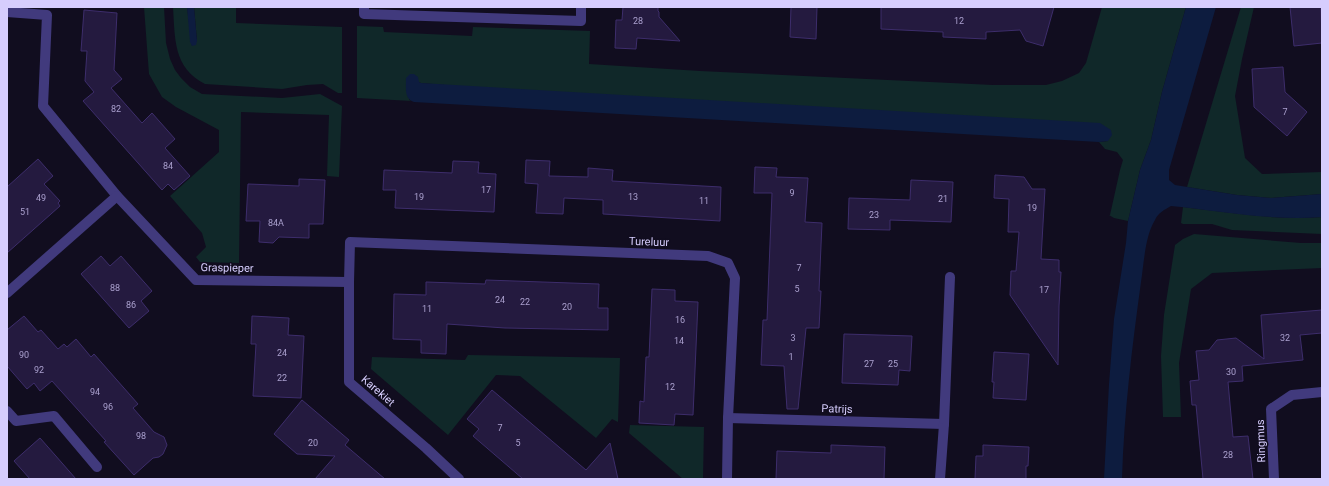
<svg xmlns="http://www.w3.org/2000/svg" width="1329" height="486" font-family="Roboto,sans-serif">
<rect width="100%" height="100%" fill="#110d1f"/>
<g fill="#102829">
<polygon points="144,7 164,7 166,43 170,59 175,70 181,78 190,87 202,94 282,98 320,94 342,106 339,177 327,176 329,115 241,112 239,263 200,262 196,257 206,247 202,233 170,196 219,152 219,130 176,107 162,97 149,74"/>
<path d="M173,7H187L192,46L197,41L194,7H236V23L342,27V93H338L323,84L307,85L282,89L205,84C173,68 175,38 173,7Z"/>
<polygon points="1102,7 1186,7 1162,92 1151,140 1140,170 1128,221 1114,218 1109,215 1110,215 1120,170 1123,160 1117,152 1105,149 1099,142 1108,141 421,83 419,82 409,100 412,101 357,98 357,26 383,27 384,32 472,36 473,27 590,31 589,64 700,71 993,85 1046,85 1062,81 1079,73 1086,63"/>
<polygon points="1241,7 1254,7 1242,59 1235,96 1245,158 1262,174 1322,172 1322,194 1271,198 1237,195 1187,187"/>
<path d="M1183,207C1229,212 1275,221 1322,217V234L1232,230L1212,224H1183L1181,223Z"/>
<polygon points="1194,234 1301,243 1322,243 1322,268 1212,273 1191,289 1179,363 1181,417 1163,417 1161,356 1164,315 1175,245 1183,239"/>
<polygon points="468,355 620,358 618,422 612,419 596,438 520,376 496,375 448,435 371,369 372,357 465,360"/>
<polygon points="630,425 704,427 703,479 683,479 629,433"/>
</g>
<g fill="#0d1c3f">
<polygon points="187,7 194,7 197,41 196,45 192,46 190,42"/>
<path d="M1186,7H1216L1169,170V180L1175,185L1237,195L1271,198L1322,194V217C1271,221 1221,211 1171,206C1164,210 1158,213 1155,220C1145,236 1144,263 1141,282C1132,347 1124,413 1122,479H1104L1109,384L1114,319L1126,243L1128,221L1140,170L1151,140L1162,92Z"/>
<path d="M410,74H414L418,77L419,82L421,83L1100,123L1111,130L1112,135L1108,141L1099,142L414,102C404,99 406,88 406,78Z"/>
</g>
<g fill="#241a3f" stroke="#3d2d6b">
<polygon points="623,7 658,7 658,11 659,12 659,17 680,41 637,38 636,49 615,48 616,20 622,20"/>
<polygon points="791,7 817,7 816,39 790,37"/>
<polygon points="881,7 1054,7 1043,46 1026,41 1020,30 986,32 986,39 943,37 943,32 881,29"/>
<polygon points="1290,7 1321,7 1322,43 1294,46"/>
<polygon points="84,10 117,13 114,70 122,79 111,88 142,123 152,113 175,139 165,148 190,176 174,190 168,184 162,190 83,101 94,92 85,81 87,51 81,51"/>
<polygon points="1283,67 1285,92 1307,112 1287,136 1254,107 1252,69"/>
<polygon points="38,159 53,176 44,184 60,201 58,203 60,206 7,253 7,187"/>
<polygon points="526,160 550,161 549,176 588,177 588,168 613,170 612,181 721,187 720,221 603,214 603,200 564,198 563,214 536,213 538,184 525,183"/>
<polygon points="453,161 479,162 478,173 496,174 494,212 395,208 396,190 383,190 384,170 452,173"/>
<polygon points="755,167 777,168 776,177 808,178 805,222 822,223 819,291 821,291 819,328 806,328 798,409 787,409 784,366 761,365 763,320 767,320 772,193 754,193"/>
<polygon points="995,175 1024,177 1032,189 1045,189 1041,259 1059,260 1059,272 1061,272 1059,306 1058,365 1010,295 1011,271 1016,271 1019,232 1008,232 1009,199 994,198"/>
<polygon points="299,179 325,180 323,224 309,224 309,238 279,237 273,243 259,242 260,221 246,221 248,184 299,186"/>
<polygon points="911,180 953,182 951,222 890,220 890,230 848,229 849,198 910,200"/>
<polygon points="101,256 110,266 121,256 152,291 141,301 149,311 129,328 81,274"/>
<polygon points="486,280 599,284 598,308 608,308 608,330 505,328 447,324 446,354 421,353 421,340 393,339 394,294 426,295 426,282 485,284"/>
<polygon points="652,289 675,290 675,301 698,302 693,415 675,414 674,425 639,423 640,401 644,402 646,357 649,357"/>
<polygon points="1322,310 1322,333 1300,335 1303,360 1242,366 1243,381 1228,382 1233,437 1248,436 1253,479 1203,479 1196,405 1192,405 1190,381 1199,380 1196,351 1209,350 1217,340 1236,338 1264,359 1261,315"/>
<polygon points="24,316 38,332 41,330 58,349 64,344 67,347 76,339 91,357 94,354 138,404 133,408 154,432 164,437 167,445 163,454 159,457 153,458 134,475 104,442 106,441 52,381 40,391 34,383 27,389 7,366 7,330"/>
<polygon points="252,316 289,318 288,335 304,336 301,398 253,396 256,344 251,344"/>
<polygon points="844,334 912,336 910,371 899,370 898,385 842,383"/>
<polygon points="994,352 1029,354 1026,400 993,398 994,382 992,382"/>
<polygon points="492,390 586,470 610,443 618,479 523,479 473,436 479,429 467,419"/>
<polygon points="302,400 349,440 345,445 385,479 315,479 335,456 297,454 274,434"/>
<polygon points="40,438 55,455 76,479 30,479 14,461"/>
<polygon points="831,445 885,447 884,479 776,479 777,451 831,453"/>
<polygon points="983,445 1029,447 1028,466 1026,466 1026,479 975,479 976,456 983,456"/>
</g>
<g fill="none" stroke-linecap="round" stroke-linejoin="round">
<g stroke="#413a7d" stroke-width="10">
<polyline points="364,7 364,14 581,21 581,7"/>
<polyline points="7,12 47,15 43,106 117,196 196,280 349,282"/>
<polyline points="7,293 117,196"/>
<polyline points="7,411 16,421 54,416 97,467"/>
<polyline points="728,418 944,424"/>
<polyline points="459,479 426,448 349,382 349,282 350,242 708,256 728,263 735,278 728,418 727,479"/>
<polyline points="940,479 944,424 950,277"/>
<polyline points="1274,479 1271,409 1292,395 1322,392"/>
</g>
</g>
<g text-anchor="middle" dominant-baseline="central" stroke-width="3" stroke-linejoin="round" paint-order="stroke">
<g font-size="9" fill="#aaa0ce">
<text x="638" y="21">28</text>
<text x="959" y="21">12</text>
<text x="116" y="109">82</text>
<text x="1285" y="112">7</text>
<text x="168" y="166">84</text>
<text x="486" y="190">17</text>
<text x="792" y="193">9</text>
<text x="419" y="197">19</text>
<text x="633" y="197">13</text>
<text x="41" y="198">49</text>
<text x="943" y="199">21</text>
<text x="704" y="201">11</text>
<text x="1032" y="208">19</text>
<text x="25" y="212">51</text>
<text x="874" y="215">23</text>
<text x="276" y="223">84A</text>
<text x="799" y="268">7</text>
<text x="115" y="288">88</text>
<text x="797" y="289">5</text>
<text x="1044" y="290">17</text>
<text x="500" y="300">24</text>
<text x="525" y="302">22</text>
<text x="131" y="305">86</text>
<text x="567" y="307">20</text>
<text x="427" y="309">11</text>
<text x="680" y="320">16</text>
<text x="793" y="338">3</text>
<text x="1285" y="338">32</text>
<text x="679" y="341">14</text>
<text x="282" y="353">24</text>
<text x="24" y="355">90</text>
<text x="791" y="357">1</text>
<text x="869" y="364">27</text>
<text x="893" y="364">25</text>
<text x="39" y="370">92</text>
<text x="1231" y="372">30</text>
<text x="282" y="378">22</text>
<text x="670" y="387">12</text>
<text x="95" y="392">94</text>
<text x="108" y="407">96</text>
<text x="500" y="428">7</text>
<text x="141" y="436">98</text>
<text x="313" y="443">20</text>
<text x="518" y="443">5</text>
<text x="1228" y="455">28</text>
</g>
<g font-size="11" fill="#d6cdfd" stroke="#110d1f">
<text transform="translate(649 242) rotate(2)">Tureluur</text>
<text transform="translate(227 268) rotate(1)">Graspieper</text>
<text transform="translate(378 391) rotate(41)">Karekiet</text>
<text transform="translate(837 409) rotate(2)">Patrijs</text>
<text transform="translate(1261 441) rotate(-92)">Ringmus</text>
</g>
</g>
<rect width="1329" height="486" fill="none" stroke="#d6cdfd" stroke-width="16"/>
</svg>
